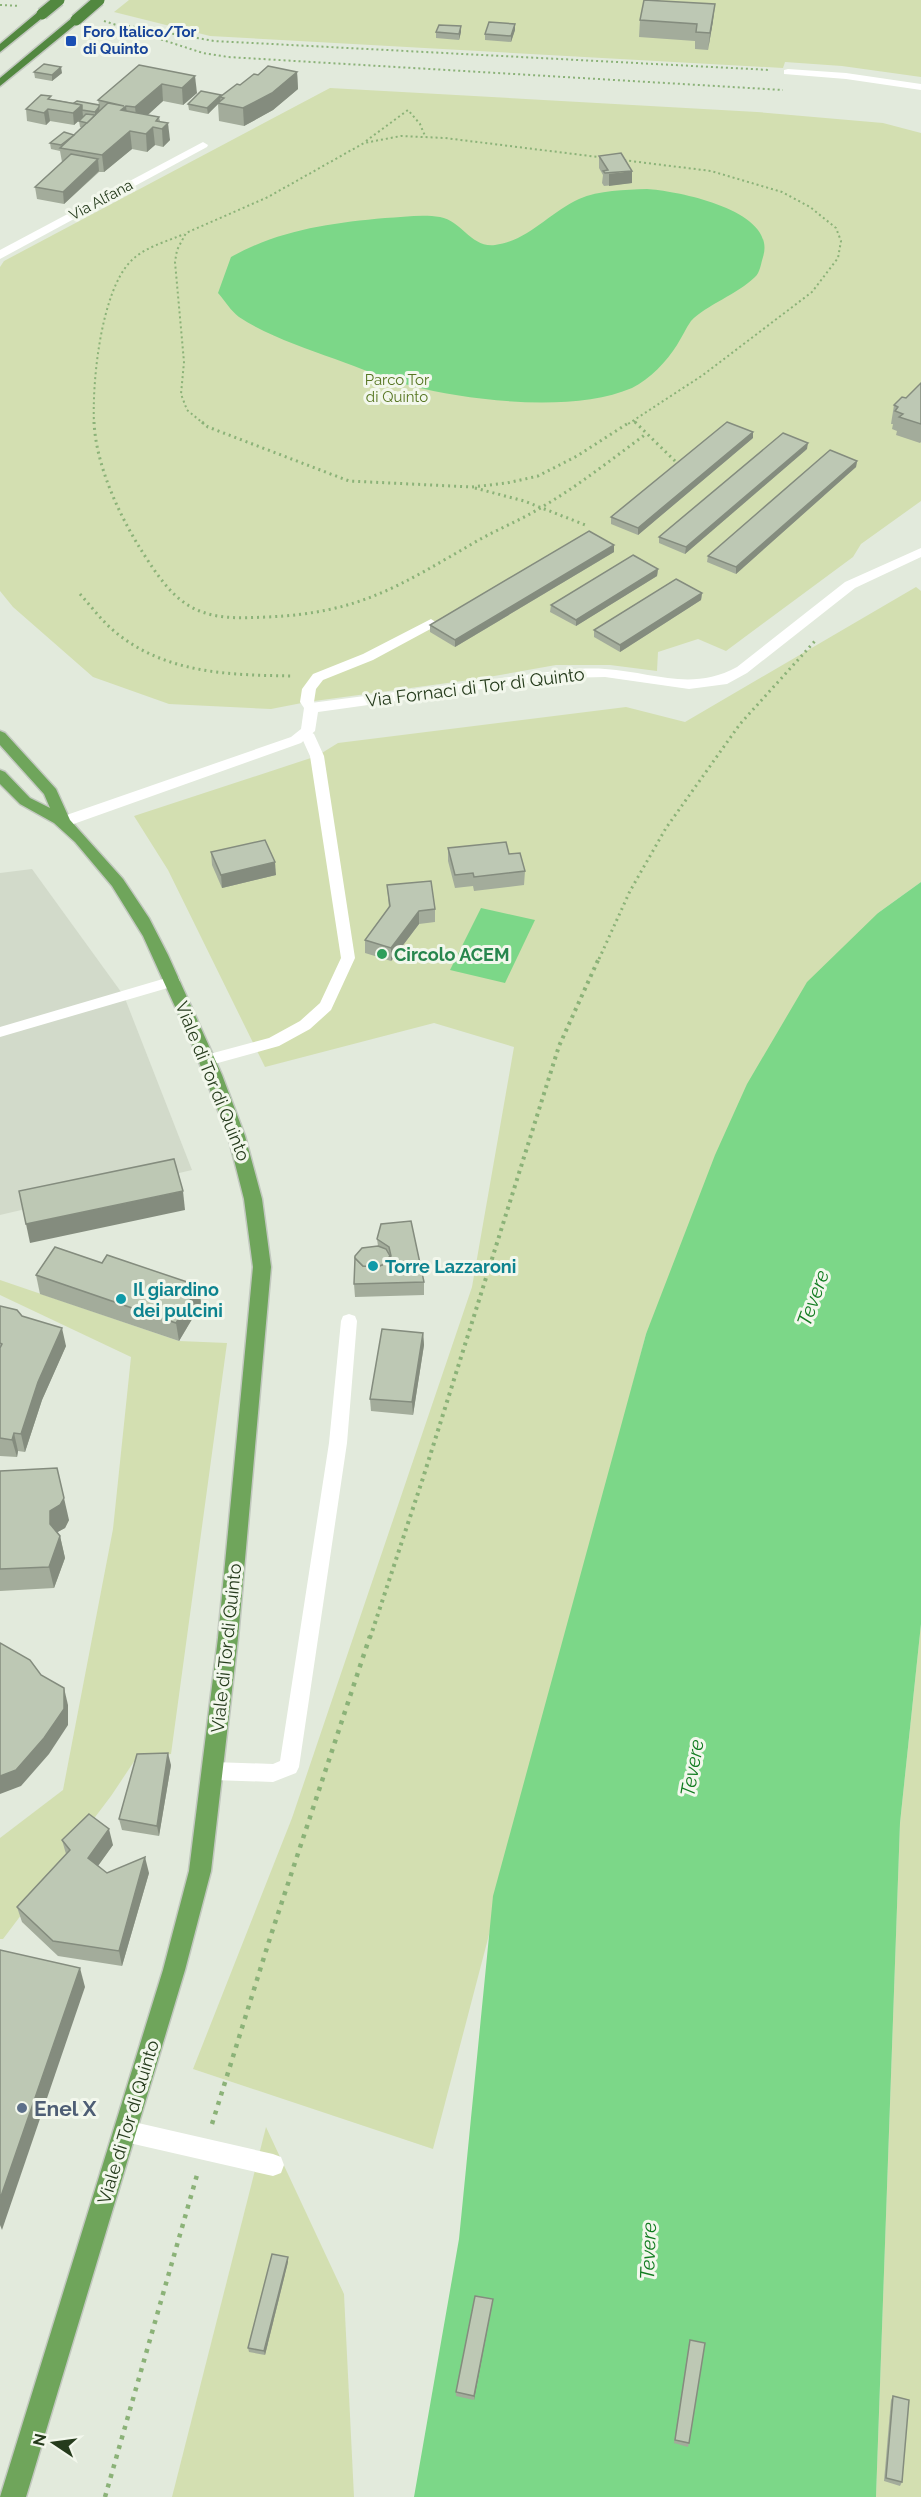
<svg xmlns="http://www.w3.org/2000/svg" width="921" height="2497" font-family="Raleway,sans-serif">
<rect width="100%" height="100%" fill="#e2eadc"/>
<polygon fill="#d2daca" points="32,869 124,996 192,1170 0,1215 0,873"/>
<g fill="#d3dfb1">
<polygon points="129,0 921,0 921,77 842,66 785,62 783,68 210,36 114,12"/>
<polygon points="330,88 757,112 883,123 921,133 921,501 861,544 853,557 726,651 698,639 658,652 657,671 610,665 556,665 477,679 307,702 271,709 169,704 93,677 13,607 0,591 0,267 4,261"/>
<polygon points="916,587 921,591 921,882 878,913 646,1334 433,2149 193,2069 292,1818 472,1287 514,1047 434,1023 265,1067 168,870 134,816 317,756 338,743 626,707 685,722"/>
<polygon points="0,1280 179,1341 227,1343 171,1754 137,1757 111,1796 3,1939 0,1939 0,1838 63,1790 113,1529 131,1357 0,1295"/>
<polygon points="921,1624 921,2497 876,2497 900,1823"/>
<polygon points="266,2127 344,2294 354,2497 172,2497"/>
</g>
<g fill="#7cd788">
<path d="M647,189C677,191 778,210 763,257C761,263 760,273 755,277C738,294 706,305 691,321C686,328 682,337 677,345C667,361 650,379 632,388C574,413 471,401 412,386C386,379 360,368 335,359C303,347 268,336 239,317C231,311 225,301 218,293L231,257C279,230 331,223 385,218C403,217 423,214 440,217C462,221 471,248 495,245C528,241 550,212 579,199C599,190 625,190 647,189Z"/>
<polygon points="921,882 921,1624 900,1823 876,2497 414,2497 459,2239 493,1896 646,1334 715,1155 747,1084 807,982 878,913"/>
<polygon points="481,908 535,920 505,983 450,970"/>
</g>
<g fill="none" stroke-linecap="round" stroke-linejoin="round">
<g stroke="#c2c8bf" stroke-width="3">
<polygon id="primary" points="0,731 5,733 56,789 70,820 123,879 149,918 168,955 222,1075 245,1136 262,1199 271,1267 238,1638 211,1871 185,1970 26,2497 0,2497 163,1970 189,1871 218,1638 253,1267 244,1199 228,1136 192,1044 143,936 112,886 75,842 54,823 20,804 0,784 0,770 5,772 30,798 50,808 44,794 0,745"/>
</g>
<g stroke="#c2c8bf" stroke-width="3">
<g id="trunk">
<polygon points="38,12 47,14 0,52 0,44"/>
<polygon points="72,18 81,20 0,86 0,78"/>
</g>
</g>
<g stroke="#8bb278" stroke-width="2" stroke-dasharray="2 3" stroke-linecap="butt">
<polyline points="0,5 20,6"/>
<polyline points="104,21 203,53 228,57 783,90"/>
<polyline points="123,25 214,41 770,70"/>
<polyline points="93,35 139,33"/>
<polyline points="366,141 408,110 420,124 425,136"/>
<polyline points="634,421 637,424"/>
<path d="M94,424C92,381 101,293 130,262C144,247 166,242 184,234"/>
<polyline points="204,424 187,410 181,394 184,362 175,262 177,250 186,233 268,197 364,143 401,136 445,138 711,171 782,192 810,207 836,228 841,241 838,258 812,292 703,375 628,424"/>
</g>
<g stroke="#8bb278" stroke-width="3" stroke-dasharray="2 4" stroke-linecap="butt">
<path d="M94,422C96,464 117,510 138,545C152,567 168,594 191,607C215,620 240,618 267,617C360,613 399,586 477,541C498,529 521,520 542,507C578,486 612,459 646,434"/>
<polyline points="202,422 208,427 349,481 472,487 507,483 538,476 577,456 630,422"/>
<polyline points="635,422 675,461"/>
<polyline points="475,488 524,501 588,526"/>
<path d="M80,594C91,606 101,620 114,631C165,674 230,675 293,676"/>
<polyline points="599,959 630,891 666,828 740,724 815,641"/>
</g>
<polyline stroke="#8bb278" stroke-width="4" stroke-dasharray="3 4.5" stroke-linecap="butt" points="370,1638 423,1478 559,1046 599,958"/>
<g stroke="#8bb278" stroke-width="4.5" stroke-dasharray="4 6" stroke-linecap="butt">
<polyline points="212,2124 270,1938 370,1636"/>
<polyline points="105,2497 197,2175"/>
</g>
<g fill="#fff" fill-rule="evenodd">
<polygon points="431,619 437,623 436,626 373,660 323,680 316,689 314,702 318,708 311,712 306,711 300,702 302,689 313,674 363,654"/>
<polygon points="307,730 314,734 324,756 355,958 331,1010 310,1029 279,1046 207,1066 202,1064 199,1060 202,1056 269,1038 300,1021 320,1003 341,958 310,756 300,734"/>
<polygon points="173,976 178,977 180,981 178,985 0,1037 0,1027"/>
<polygon points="349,1314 355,1316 357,1321 347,1443 299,1767 296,1773 273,1782 213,1780 206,1777 203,1771 206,1765 213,1762 273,1764 280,1761 329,1443 341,1321 343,1316"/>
<polygon points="125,2120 273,2154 281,2157 284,2165 281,2173 273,2176 125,2142 117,2139 114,2131 117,2123"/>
</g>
<g fill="#fff" fill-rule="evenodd">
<polygon points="788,69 846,73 921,84 921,90 846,79 784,74 784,70"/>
<polygon points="203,142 208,145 207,147 0,259 0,250"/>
<path d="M921,548V557L855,588L747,673L727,684L689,689L605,677L563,678L318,712L315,731L301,743L68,826H58L55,822L58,818L291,737L301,729L304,708L311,703L563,670C577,669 591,668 605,669C653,672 691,692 737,667L845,582Z"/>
</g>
<use href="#primary" fill="#6fa55b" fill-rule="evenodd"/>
<use href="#trunk" fill="#528840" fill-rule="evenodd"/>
<g stroke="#c2c8bf" stroke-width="14" stroke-linecap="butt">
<g id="trunk-bridge">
<polyline points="42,14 59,0"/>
<polyline points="76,20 99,0"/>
</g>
</g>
<use href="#trunk-bridge" stroke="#528840" stroke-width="11"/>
</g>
<g fill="#a3ac9b">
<polygon points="640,20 713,21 708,50 695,49 695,41 639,37"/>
<polygon points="515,30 511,42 485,40 485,34"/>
<polygon points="436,32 461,32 459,40 436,38"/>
<polygon points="139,65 197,93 183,105 163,101 147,115 159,117 160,121 170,140 163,147 155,145 147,152 132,149 104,172 99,172 64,204 37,199 35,187 62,162 60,151 51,149 50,143 74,135 82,128 80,127 79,121 84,116 83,116 74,125 50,121 46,125 27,121 26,109 51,99 74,103 99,105 98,100"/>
<polygon points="34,72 62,73 52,81 35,78"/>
<polygon points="297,72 298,89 273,110 244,126 219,121 218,104 208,114 189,110 188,104 221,97 258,75"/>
<polygon points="599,156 632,183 604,186 602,183 603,175 599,168"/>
<polygon points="921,383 921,442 920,443 896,435 897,431 892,429 893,424 891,424 894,405 906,398"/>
<polygon points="753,438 638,535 611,524 611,517"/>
<polygon points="807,449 685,554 659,543 659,537"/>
<polygon points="857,461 856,467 736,574 707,562 708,556"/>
<polygon points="614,545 614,552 455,647 430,632 430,625"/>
<polygon points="658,569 657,576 576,626 550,612 551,605"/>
<polygon points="702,593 701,600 620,652 594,637 594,630"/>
<polygon points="448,848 509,854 525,871 524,885 474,891 473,886 455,888 448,861"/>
<polygon points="211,852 276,875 222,888 212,865"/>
<polygon points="387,885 435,909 435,922 419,924 391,961 365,953 365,940 389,908"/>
<polygon points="381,1224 424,1282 424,1295 355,1297 354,1284 378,1246 377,1239"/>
<polygon points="102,1263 199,1286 201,1304 179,1341 40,1294 36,1275"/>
<polygon points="0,1306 22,1316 66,1346 42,1400 25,1452 18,1451 17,1457 0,1456"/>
<polygon points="423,1333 424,1345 413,1415 371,1411 370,1399"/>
<polygon points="0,1471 69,1520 65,1528 57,1532 60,1536 65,1558 54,1588 0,1591"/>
<polygon points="171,1765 159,1836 122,1830 119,1819"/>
<polygon points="62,1840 113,1845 98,1866 107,1873 149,1873 122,1966 58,1956 22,1922 17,1907 66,1854"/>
<polygon points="288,2262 265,2355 249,2352 248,2348"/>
<polygon points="493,2299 474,2400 456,2396 456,2392"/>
<polygon points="689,2344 689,2443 688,2447 674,2443"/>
<polygon points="893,2396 902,2482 900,2486 884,2481 891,2400"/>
</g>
<g fill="#848c7e">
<polygon points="715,4 713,21 708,50 710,33"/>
<polygon points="515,24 515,30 511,42 511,36"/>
<polygon points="461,26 461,32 459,40 459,34"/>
<polygon points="61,67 62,73 52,81 52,75"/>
<polygon points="297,72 298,89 273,110 244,126 243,108"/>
<polygon points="195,76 197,93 183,105 182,88"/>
<polygon points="162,84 163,101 137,125 135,107"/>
<polygon points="221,95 220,102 208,114 207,108"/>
<polygon points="82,105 83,117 74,125 73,113"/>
<polygon points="126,106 128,123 121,110"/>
<polygon points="99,107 100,113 95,117 95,112"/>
<polygon points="48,109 50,121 46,125 44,113"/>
<polygon points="168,123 170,140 163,147 162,129"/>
<polygon points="153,127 155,145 147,152 146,134"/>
<polygon points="130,131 132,149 104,172 102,155"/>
<polygon points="98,159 99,171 64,204 63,192"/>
<polygon points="632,171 632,183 609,186 609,174"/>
<polygon points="753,432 753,438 638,535 638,528"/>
<polygon points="808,443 807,449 685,554 686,547"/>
<polygon points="857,461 856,467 736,574 736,567"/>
<polygon points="614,545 614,552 455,647 455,640"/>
<polygon points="658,569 657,576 576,626 576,620"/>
<polygon points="702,593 701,600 620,652 620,645"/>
<polygon points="275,862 276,875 222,888 221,875"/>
<polygon points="419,911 419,924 391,961 391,948"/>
<polygon points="183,1191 185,1210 30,1243 26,1224"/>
<polygon points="199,1286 201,1304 179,1341 176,1323"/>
<polygon points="62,1328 66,1346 42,1400 25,1452 21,1434 38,1382"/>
<polygon points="423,1333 424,1345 413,1415 412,1402"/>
<polygon points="14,1433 18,1451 17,1457 12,1440"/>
<polygon points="64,1498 69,1520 65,1528 56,1533 50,1524 50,1511"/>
<polygon points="60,1536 65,1558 54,1588 49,1567"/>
<polygon points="64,1688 68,1705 68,1725 49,1754 21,1786 0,1794 0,1776"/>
<polygon points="168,1753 171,1765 159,1836 157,1826"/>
<polygon points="109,1829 113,1845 92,1874 88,1858"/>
<polygon points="145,1857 149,1873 122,1966 119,1951"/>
<polygon points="80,1968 85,1987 2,2230 0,2225 0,2199"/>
<polygon points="288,2257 288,2262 265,2355 264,2351"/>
<polygon points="493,2299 492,2304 474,2400 474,2396"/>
</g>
<g fill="#bdc8b4" stroke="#848c7e" stroke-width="1.5">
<polygon points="644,0 715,4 710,33 696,32 697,24 640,20"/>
<polygon points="489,22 515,24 511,36 485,34"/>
<polygon points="439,25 461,26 459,34 436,32"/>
<polygon points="44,64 61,67 52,75 34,72"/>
<polygon points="139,65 195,76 182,88 162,84 135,107 126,106 121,110 159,117 156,121 168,123 162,129 153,127 146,134 130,131 102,155 60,148 108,103 124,106 98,100"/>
<polygon points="268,66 297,72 272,93 243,108 218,103 224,98 220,97 237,84 240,85 254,74 258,75"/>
<polygon points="201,91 221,95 207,108 188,104"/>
<polygon points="41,95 51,96 48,99 82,105 73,113 48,109 44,113 26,109"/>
<polygon points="77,101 99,105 99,107 95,112 82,110 82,105 74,103"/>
<polygon points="86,114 95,115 87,123 79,121"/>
<polygon points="64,132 74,135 61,145 50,143"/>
<polygon points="621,153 632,171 605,173 603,171 608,170 599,156"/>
<polygon points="71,154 98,159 63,192 35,187"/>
<polygon points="921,383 921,424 899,417 903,414 895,411 898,407 894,405 902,397 906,398"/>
<polygon points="727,422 753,432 638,528 611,517"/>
<polygon points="783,433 808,443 686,547 659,537"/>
<polygon points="830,450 857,461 736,567 708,556"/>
<polygon points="589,531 614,545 455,640 430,625"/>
<polygon points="633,555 658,569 576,620 551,605"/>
<polygon points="676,579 702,593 620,645 594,630"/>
<polygon points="265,840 275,862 221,875 211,852"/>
<polygon points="506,842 509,854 520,853 525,871 474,877 473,873 455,875 448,848"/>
<polygon points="431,881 435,909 419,911 391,948 365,940 390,906 387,885"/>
<polygon points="174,1159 183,1191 26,1224 19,1191"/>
<polygon points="411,1221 424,1282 354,1284 355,1258 363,1266 376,1267 382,1265 391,1256 389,1247 377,1239 381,1224"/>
<polygon points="378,1246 386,1249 390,1256 382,1265 376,1267 363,1266 355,1258 355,1256 362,1248"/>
<polygon points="55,1247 102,1263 107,1255 199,1286 176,1323 36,1275"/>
<polygon points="0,1306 17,1310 22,1316 62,1328 38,1382 21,1434 14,1433 12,1440 0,1438 0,1348 2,1344 0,1343"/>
<polygon points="382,1329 423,1333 412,1402 370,1399"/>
<polygon points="57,1468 64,1498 60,1505 50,1511 50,1524 60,1536 49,1567 0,1569 0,1471"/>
<polygon points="0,1643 30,1660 41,1675 64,1688 64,1709 44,1738 16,1770 0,1776"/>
<polygon points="168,1753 157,1826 119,1819 137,1754"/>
<polygon points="89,1814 109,1829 88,1858 107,1873 145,1857 119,1951 53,1941 17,1907 70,1850 62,1840"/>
<polygon points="0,1950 80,1968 0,2199"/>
<polygon points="272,2254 288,2257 264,2351 248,2348"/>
<polygon points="475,2296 493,2299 474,2396 456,2392"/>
<polygon points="690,2340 705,2343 689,2443 675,2440"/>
<polygon points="893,2396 909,2400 902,2482 886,2478"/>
</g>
<rect fill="#1a4fb4" stroke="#f2f7ec" stroke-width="2" x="65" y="35" width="12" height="12" rx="3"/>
<circle fill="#2e9e5b" stroke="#f2f7ec" stroke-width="2" cx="382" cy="954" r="6"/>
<g fill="#0f9aa8" stroke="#f2f7ec" stroke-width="2">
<circle cx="373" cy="1266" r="6"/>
<circle cx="121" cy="1299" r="6"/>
</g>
<circle fill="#5c6f8a" stroke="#f2f7ec" stroke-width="2" cx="22" cy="2108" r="6"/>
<g text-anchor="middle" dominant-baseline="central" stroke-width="6" stroke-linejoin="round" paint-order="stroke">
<g font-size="15" font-weight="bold" fill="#164399" stroke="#f2f7ec" text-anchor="start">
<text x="83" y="32">Foro Italico/Tor<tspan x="83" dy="17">di Quinto</tspan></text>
</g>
<g font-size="15" fill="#253b1c" stroke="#f2f7ec">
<text transform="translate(101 200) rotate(-28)">Via Alfana</text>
</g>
<g font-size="15" fill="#577622" stroke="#f2f7ec">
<text x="397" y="380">Parco Tor<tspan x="397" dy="17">di Quinto</tspan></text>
</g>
<g font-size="18" fill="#253b1c" stroke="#f2f7ec">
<text transform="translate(475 687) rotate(-7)">Via Fornaci di Tor di Quinto</text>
<text transform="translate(213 1081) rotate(68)">Viale di Tor di Quinto</text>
<text transform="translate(226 1648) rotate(-84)">Viale di Tor di Quinto</text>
<text transform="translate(128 2122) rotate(-73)">Viale di Tor di Quinto</text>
</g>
<g font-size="18" font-weight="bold" fill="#27864d" stroke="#f2f7ec" text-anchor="start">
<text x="394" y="954">Circolo ACEM</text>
</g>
<g font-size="18" font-weight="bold" fill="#0d838f" stroke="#f2f7ec" text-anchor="start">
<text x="385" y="1266">Torre Lazzaroni</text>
<text x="133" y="1289">Il giardino<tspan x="133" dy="21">dei pulcini</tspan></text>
</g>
<g font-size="20" font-style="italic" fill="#117c20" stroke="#f2f7ec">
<text transform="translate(813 1298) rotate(-70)">Tevere</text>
<text transform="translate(692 1768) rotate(-80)">Tevere</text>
<text transform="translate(648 2251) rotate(-88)">Tevere</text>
</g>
<g font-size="21" font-weight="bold" fill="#4e5e75" stroke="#f2f7ec" text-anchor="start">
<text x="34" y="2108">Enel X</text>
</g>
</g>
<g transform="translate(54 2443) rotate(283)" stroke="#f2f7ec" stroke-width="4.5" paint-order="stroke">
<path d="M0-4.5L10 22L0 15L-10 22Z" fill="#253b1c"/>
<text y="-9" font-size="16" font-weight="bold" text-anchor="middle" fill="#253b1c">N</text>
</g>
</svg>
